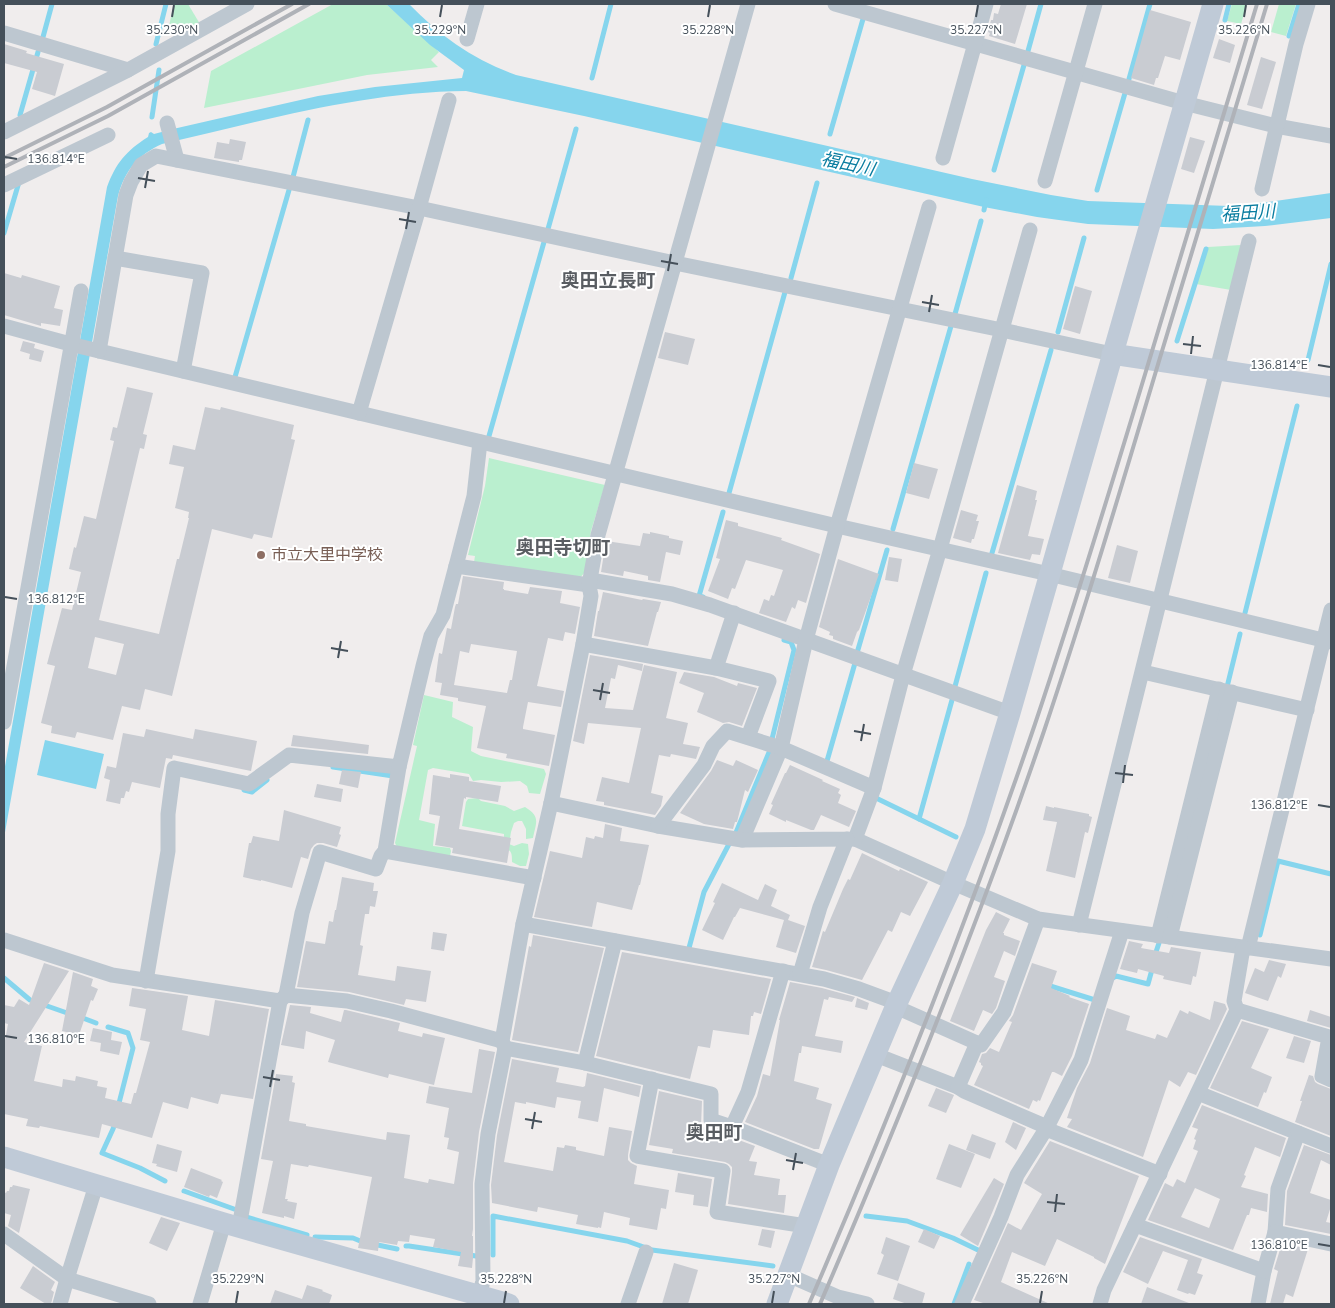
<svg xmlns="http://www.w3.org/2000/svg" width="1335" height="1308" font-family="'Nunito Sans','Noto Sans JP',sans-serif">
<rect width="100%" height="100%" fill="#f0eded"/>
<g fill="#baefcf">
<polygon points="174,4 188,4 200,24 175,36 168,30"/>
<polygon points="333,4 386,4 439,52 431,60 438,67 367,75 204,108 211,71"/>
<polygon points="1232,4 1247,4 1241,24 1227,21"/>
<polygon points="1279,4 1296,4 1286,36 1271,32"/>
<polygon points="1241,245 1231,290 1196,284 1208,247"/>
<polygon points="489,458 605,485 591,531 585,572 579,579 474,562 475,556 468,555 485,486"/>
<polygon points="424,695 453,702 452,717 473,727 471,751 481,756 544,769 546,774 540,794 529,793 527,786 520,781 501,782 481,780 473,781 469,774 433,768 428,770 419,820 435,824 433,846 450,848 451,851 450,856 397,847 395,843 417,746 413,745"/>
<path d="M478,798L481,801L505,806L514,811L525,807C541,817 536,822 533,838L526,839V829L522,821H518L514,823L511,832L509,844L514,846L522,843L528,844L529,854L526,866H520L512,862C512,854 512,850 504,848V834L462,826L466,802L468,799Z"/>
</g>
<g fill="#86d5ed">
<path d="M386,4H409C440,36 474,60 516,75L972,179L1051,195L1088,201L1229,206L1261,203L1331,193V218L1265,226L1213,229L1088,224L1037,217L984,207L584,116L466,91C363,92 262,121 162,144C138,155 125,170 118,196L4,838V772L107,187C116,163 126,151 148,137L149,133L151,132L154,134L173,129L318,96L375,87L462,78L464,70L430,45Z"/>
<polygon points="45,740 104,754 96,789 37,775"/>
</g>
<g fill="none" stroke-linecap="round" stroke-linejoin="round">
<g stroke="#86d5ed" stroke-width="5">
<polyline points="1225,20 1229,4"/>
<polyline points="1289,36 1299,4"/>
<polyline points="43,37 52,4"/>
<polyline points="156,44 166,4"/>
<polyline points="1028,51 1041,4"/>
<polyline points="592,78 611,4"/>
<polyline points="1129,79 1150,4"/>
<polyline points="20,115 38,52"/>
<polyline points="152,117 159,70"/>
<polyline points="830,134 863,19"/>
<polyline points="994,170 1024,65"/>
<polyline points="293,177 308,120"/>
<polyline points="1097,190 1125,93"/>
<polyline points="984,210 986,200"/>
<polyline points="548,229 576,129"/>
<polyline points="4,233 19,182"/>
<polyline points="791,278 817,183"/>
<polyline points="955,314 981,221"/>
<polyline points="1058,332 1084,238"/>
<polyline points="1177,341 1206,249"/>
<polyline points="1308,360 1331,264"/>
<polyline points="235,377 289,190"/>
<polyline points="489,436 544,242"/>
<polyline points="729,493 785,292"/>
<polyline points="893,529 951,326"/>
<polyline points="992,553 1051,350"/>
<polyline points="703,597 699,596 723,512"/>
<polyline points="1245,613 1297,406"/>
<polyline points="857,653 887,550"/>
<polyline points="1227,687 1240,634"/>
<polyline points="954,690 986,573"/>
<polyline points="772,739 794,650 791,642 784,640"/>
<polyline points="827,761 855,663"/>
<polyline points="333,767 393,776"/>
<polyline points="244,790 252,792 267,780"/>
<polyline points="876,798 956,837"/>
<polyline points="919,819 952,700"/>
<polyline points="735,835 770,750"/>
<polyline points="1260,935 1278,861 1331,874"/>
<polyline points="689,948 704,892 729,844"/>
<polyline points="1155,955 1159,943"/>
<polyline points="4,978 30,1000 70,1014"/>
<polyline points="1111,979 1116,976 1148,984 1153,966"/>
<polyline points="1047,985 1095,1000"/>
<polyline points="80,1017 96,1023"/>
<polyline points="108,1027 128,1033 133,1048 118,1107"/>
<polyline points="115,1123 113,1129 102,1153 140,1168 165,1181"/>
<polyline points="184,1191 234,1209"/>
<polyline points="866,1216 907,1221 953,1238 978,1250"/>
<polyline points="246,1217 307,1235"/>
<polyline points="315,1237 353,1238 365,1243"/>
<polyline points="373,1244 397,1249"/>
<polyline points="406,1246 409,1246 476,1256"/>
<polyline points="493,1255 493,1216 627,1241 652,1250 773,1266"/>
<polyline points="954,1304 969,1264"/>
</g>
</g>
<g fill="#c9ccd2" fill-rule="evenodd">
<polygon points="1001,4 1027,4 1015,44 989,36 990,33 988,32 991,20 993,20 994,13 998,14"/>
<polygon points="1150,10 1191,22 1180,60 1165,56 1158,78 1156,78 1154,85 1131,78"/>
<polygon points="1219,39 1235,45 1230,63 1213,58"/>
<polygon points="4,44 27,51 26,53 64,64 55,96 32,89 37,72 4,63"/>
<polygon points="1261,57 1276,62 1262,109 1247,105"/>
<polygon points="1190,137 1205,141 1194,173 1181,169"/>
<polygon points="230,139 246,142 242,160 239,160 239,162 214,158 217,142 229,144"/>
<polygon points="4,273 21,278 22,275 60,286 54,308 63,310 60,326 41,323 41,326 4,315"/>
<polygon points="1075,286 1092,291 1080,334 1063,329"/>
<polygon points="665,332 695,339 688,365 658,358"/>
<polygon points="23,341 35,344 34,348 44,351 41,362 29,359 30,354 20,351"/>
<path d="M127,387L153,393L143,434L147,435L144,449L140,448L99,620L159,634L177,559H179L189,518H188L189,512L175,508L184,467L169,464L173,445L195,450L205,407L220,410L221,407L294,425L291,439L295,440L272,538L254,534L252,539L212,529L172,696L145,689L140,710L122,706L113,740L77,732L75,738L51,733L52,726L41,723L55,666L47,664L62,608L72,610L81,572L69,569L74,547L76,548L84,516L96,519L114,441L110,440L113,427L117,428ZM95,637L124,644L116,675L88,668Z"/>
<polygon points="914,463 938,469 929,499 906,493"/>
<polygon points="1017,485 1037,491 1035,500 1037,500 1028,536 1044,539 1040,555 1032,554 1030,560 998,553"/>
<polygon points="961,510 978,515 976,521 979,521 974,539 972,539 971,543 953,538"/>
<polygon points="726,520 738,523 738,526 782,538 781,540 820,554 806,603 798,600 795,609 792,607 786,622 759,613 764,599 769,601 771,595 774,596 783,570 746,560 735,589 732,588 728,599 708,591 720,559 716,558"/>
<polygon points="650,532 669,536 669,538 683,541 680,555 666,552 660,582 648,580 648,576 624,571 623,576 601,572 606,541 640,546 643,533 650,534"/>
<polygon points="1117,545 1138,551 1130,583 1108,578"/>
<polygon points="889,557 902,559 898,582 885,580"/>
<polygon points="838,559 879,574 859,630 857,632 852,646 833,639 833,636 829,635 830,632 819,627"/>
<path d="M463,576L504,582L503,589H504V590L528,594L530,587L562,591L560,603L580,607L575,634L565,632L563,641L548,638L537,686L564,691L561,707L528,702L523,727V729L555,735L549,766L506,758L507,754L477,748L486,706L458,701V698L440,695L442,683L435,682L439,653L442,654L447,628L451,629L455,607L456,604H458ZM471,644L517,651L512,680H510L507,693L454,685L460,651L469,653Z"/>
<polygon points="603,592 642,600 643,599 661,602 658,612 657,612 648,646 594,636 598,611 599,611"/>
<polygon points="590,655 643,664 642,671 618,665 615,679 611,678 605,708 633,710 644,665 677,672 666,718 688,723 683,744 700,747 696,759 671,754 670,757 659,755 651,793 663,796 661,806 655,815 604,805 604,802 596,801 602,777 629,783 641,728 588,723 584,744 573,741"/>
<polygon points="684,672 714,677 737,686 738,683 757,688 742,726 729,722 723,723 697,712 704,693 679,683"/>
<polygon points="146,729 193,739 195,729 257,741 251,771 173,755 172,759 166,758 160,788 132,782 129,792 126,791 124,798 121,798 120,804 106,801 110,780 104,778 107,766 116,768 123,733 144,737"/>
<polygon points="293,735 369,745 368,754 291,746"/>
<polygon points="717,760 733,766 736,760 758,770 748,792 745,790 737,822 735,822 733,829 704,824 680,813 711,771"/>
<polygon points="790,765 823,780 822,781 840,789 838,793 841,795 838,803 856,811 849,827 821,815 814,830 811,830 786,820 786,822 769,814 773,805 771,804 785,773 786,773"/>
<polygon points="342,770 361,772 358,788 339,784"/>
<polygon points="450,774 469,777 469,781 501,786 498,802 466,797 466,799 464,798 459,829 511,838 507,863 452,853 453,848 435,845 440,816 429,814 433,775 450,778"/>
<polygon points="317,784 343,789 341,802 314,797"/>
<polygon points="1046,806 1054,808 1054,807 1089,814 1089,816 1092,817 1088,833 1085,832 1075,878 1046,871 1057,822 1043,820"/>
<polygon points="284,810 341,827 339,834 341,835 337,847 323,843 317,843 314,845 311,849 308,859 301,857 292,888 261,880 261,881 243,877 249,843 251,843 253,836 279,841"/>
<polygon points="605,824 622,828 620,841 649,845 640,885 639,885 632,910 597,902 592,927 534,917 550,851 582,858 586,837 594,839 595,836 603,838"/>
<polygon points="862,853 899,871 900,869 928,882 910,916 901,912 892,932 888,930 862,980 826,970 812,967 823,931 825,932 843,889 848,879 850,880"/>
<polygon points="342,877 374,883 373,891 378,891 375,907 370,906 369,914 365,914 360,945 363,946 358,975 395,981 397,966 431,971 426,1002 406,999 404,1005 349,992 297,987 306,941 325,944 329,921 333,922 335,910 336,910"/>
<polygon points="722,883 758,900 765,884 777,890 771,906 790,915 788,920 805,926 796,953 776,947 784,920 740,908 735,917 734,917 723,940 702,930 715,903 713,902"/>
<polygon points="996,912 1010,919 1003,933 1004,933 1004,935 1020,941 1015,956 1004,951 994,977 1005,981 996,1008 992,1014 983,1010 974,1031 950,1021 986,930"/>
<polygon points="433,932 447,934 444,951 431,949"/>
<polygon points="533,935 604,948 578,1052 512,1040 529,946 531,947"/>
<polygon points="1129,941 1143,944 1141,948 1169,953 1171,947 1201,952 1196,977 1193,976 1191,985 1163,979 1164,976 1138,969 1137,973 1120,969"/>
<polygon points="622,952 771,979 761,1014 754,1012 753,1016 751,1016 749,1035 713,1030 710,1048 698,1046 690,1079 596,1056"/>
<polygon points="1269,960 1286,964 1281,978 1278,976 1268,1001 1245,993 1255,968 1264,972"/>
<polygon points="44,963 69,971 24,1042 42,1046 34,1081 62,1087 63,1079 75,1081 76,1076 98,1081 97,1086 107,1088 105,1098 131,1104 134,1093 136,1093 150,1042 140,1040 146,1009 129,1006 132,988 188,996 182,1030 209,1036 215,1000 269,1009 253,1099 221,1094 218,1104 191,1097 188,1109 163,1102 152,1138 102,1124 99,1138 40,1126 39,1128 26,1126 28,1119 4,1114 4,1046 8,1024 4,1023 4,1005 14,1007 19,999 29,1005"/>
<polygon points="1032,963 1057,971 1051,988 1070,996 1069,997 1089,1004 1072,1056 1062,1076 1054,1072 1052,1072 1040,1101 1038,1100 1037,1102 1033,1100 1029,1109 974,1085 983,1066 981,1065 981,1063 979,1062 982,1054 986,1053 990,1048 999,1052 1012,1022 1009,1021 1013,1015"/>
<polygon points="73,972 93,979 91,986 98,989 93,1001 91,1000 79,1035 62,1031"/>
<polygon points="790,982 822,988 855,997 852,1002 829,997 828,1000 824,999 815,1036 843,1041 841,1053 802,1046 801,1053 799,1053 794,1081 819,1088 816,1099 832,1104 819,1149 814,1149 745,1122 757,1096 763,1074 770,1076 780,1020 779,1020"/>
<polygon points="857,998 869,1003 867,1010 855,1007"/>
<polygon points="1214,1001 1225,1004 1227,1009 1196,1075 1188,1072 1180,1087 1169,1080 1143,1157 1067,1127 1072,1119 1067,1118 1077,1088 1090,1063 1107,1008 1130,1016 1126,1030 1155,1039 1157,1034 1167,1038 1180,1010 1188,1014 1189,1011 1210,1020"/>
<polygon points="290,1005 311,1007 310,1013 341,1022 344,1010 346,1010 400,1023 398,1031 422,1037 423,1033 445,1038 434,1085 389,1074 388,1078 328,1062 335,1040 306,1031 304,1049 281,1045"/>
<polygon points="1310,1010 1331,1017 1331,1028 1307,1021"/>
<polygon points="1242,1021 1269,1029 1251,1068 1272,1077 1266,1093 1264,1092 1258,1107 1210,1088"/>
<polygon points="93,1028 112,1032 111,1040 122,1042 119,1055 100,1051 101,1043 90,1041"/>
<polygon points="1294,1036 1311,1041 1304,1063 1286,1058"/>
<polygon points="479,1049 495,1052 479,1132 473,1183 473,1229 472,1236 473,1236 473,1258 472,1268 458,1266 461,1252 433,1247 435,1239 410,1235 409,1242 398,1241 397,1245 379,1242 378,1251 358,1248 372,1177 309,1165 308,1167 291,1164 285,1199 288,1199 287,1201 297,1203 294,1219 284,1216 284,1218 262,1213 273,1161 261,1159 276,1074 293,1076 292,1082 295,1083 289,1121 306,1124 306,1126 386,1140 387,1132 410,1135 404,1178 428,1183 429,1179 454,1184 459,1152 447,1149 449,1138 444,1137 449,1108 426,1103 429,1086 472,1093"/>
<polygon points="512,1059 559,1068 556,1082 583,1087 585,1086 587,1073 641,1086 639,1097 604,1088 598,1122 578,1118 581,1101 557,1097 555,1108 526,1102 526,1104 515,1102 504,1162 553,1171 557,1147 564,1148 565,1145 576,1147 576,1150 604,1156 609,1127 632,1131 628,1155 628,1160 631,1163 637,1166 634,1184 669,1190 666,1209 661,1208 657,1230 629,1225 630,1218 604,1212 601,1228 598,1227 598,1228 576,1224 578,1215 538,1207 537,1212 492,1203 491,1185 497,1135"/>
<polygon points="1309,1075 1313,1076 1315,1082 1318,1084 1331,1089 1331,1136 1295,1122 1302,1101 1300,1101"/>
<polygon points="936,1088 954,1095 946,1113 928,1106"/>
<polygon points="659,1091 702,1101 701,1126 755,1146 749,1161 757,1162 754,1175 780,1179 778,1195 786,1195 784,1213 728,1204 732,1172 732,1167 729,1164 725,1162 672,1153 673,1149 649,1145"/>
<path d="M1202,1105L1286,1138L1280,1157L1255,1147L1244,1175L1246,1176L1241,1187L1268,1194L1267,1212L1251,1208L1249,1215H1247L1233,1250L1148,1220L1165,1183L1173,1187L1177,1179L1185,1183L1198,1151L1193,1149L1196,1140L1194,1139L1198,1129L1192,1127ZM1195,1188L1220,1199L1209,1228L1181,1217Z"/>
<polygon points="1013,1122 1026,1128 1016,1150 1005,1142"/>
<polygon points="972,1134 996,1143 990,1159 966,1150"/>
<polygon points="1050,1141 1139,1176 1105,1264 1094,1258 1094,1257 1057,1239 1045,1266 1012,1252 1001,1282 1050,1304 986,1304 974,1300 1008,1223 1021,1230 1042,1194 1024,1183"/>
<polygon points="157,1144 182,1151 177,1172 156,1166 157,1164 152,1163"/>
<polygon points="949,1144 975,1154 961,1188 936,1179"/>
<polygon points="1304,1145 1331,1155 1331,1165 1321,1160 1310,1193 1331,1200 1331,1206 1326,1222 1331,1223 1331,1234 1285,1225 1287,1191"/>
<polygon points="191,1168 222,1180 221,1181 223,1182 217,1198 210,1195 209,1197 184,1187"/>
<polygon points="678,1173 712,1179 708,1207 693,1205 694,1195 675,1192"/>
<polygon points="994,1178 1004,1184 992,1213 978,1246 960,1235"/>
<polygon points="13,1185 30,1189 19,1233 8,1226 11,1215 4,1213 4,1192 6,1193 7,1191 9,1191 10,1187 12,1187"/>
<polygon points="161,1217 180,1223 167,1251 149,1243"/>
<polygon points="762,1229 775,1231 771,1248 758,1245"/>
<polygon points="924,1229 940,1236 934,1249 918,1242"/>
<polygon points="886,1237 910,1246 898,1281 877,1274 884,1255 881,1253"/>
<polygon points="1140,1237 1202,1259 1197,1273 1203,1275 1195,1295 1189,1293 1188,1294 1177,1290 1188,1260 1163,1251 1148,1284 1123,1272"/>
<polygon points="1282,1243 1308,1249 1293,1297 1286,1294 1283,1304 1270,1304 1277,1275 1278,1271 1274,1269"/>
<polygon points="674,1263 698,1270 688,1304 662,1304"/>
<polygon points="33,1266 55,1282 51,1290 54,1292 51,1304 46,1304 20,1288"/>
<polygon points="898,1283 925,1293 922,1304 907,1304 893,1299"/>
<polygon points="307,1285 323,1290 322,1291 332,1295 329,1304 270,1304 275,1290 302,1299"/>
<polygon points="1147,1287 1189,1303 1189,1304 1141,1304"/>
</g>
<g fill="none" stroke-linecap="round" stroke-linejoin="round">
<g stroke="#bdc7d0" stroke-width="15">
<polyline points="835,4 1184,103 1276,126 1331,136"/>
<polyline points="4,33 128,70"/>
<polyline points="467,39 477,4"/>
<polyline points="167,123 177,160"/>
<polyline points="4,132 128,70 247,4"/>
<polyline points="943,158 986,4"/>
<polyline points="1045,181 1095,4"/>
<polyline points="4,185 108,135"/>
<polyline points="1262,189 1296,44 1308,4"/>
<polyline points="115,258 202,273 183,371"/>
<polyline points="4,326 74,345 359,413 837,526 1049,574 1331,642"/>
<polyline points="99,351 126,195 131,182 141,165 156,156 419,208 675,263 1002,330 1112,354"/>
<polyline points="359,413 419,208 449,100"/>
<polyline points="456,566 474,496 480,442"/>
<polyline points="590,580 672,594 710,605 1010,713"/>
<polyline points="734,613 716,668 769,681 748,737"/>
<polyline points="583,644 716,668"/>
<polyline points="1143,672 1307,710"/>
<polyline points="4,722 81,291"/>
<polyline points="551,803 658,826 742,840 781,748 806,640 837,526 929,207"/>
<polyline points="658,826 704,765 713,746 727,731 781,748 874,788"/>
<polyline points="855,839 953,883 1038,919 1331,959"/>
<polyline points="742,840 855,839 874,788 903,675 940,549 1030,230"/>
<polyline points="385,851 534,878"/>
<polyline points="523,924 824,979 859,989 897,1003"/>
<polyline points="1079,925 1249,241"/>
<polyline points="1158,936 1219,689"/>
<polyline points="1170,937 1232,692"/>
<polyline points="4,940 112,975 280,1001"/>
<polyline points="1248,948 1331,610"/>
<polyline points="800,974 820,907 847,839"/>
<polyline points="146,981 168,851 168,814 174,768 249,784 289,755 399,767 423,666 431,636 443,615 456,566 589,585"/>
<polyline points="286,995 302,913 320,852 376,869 381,856 385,851 399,767"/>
<polyline points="896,1007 977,1043"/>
<polyline points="1237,1010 1329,1037 1322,1076 1331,1080"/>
<polyline points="505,1048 585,1063 711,1094 711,1120 732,1127 829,1165"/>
<polyline points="876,1055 958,1087 964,1091 1047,1127"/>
<polyline points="585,1063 615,941"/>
<polyline points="652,1079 637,1156 723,1171 717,1212 806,1226"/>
<polyline points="958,1087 977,1043 981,1045 1004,1012 1038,919"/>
<polyline points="1198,1093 1298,1133 1278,1189 1275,1232"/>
<polyline points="732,1127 748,1092 783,971"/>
<polyline points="1046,1129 1160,1174"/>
<polyline points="1298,1133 1331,1146"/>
<polyline points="1135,1225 1264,1271 1258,1304"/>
<polyline points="239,1227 280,1001 286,995 347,1001 391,1011 502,1041"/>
<polyline points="4,1234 67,1279 149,1304"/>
<polyline points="1264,1271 1275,1232 1331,1244"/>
<polyline points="788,1275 838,1297 867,1304"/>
<polyline points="479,1296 483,1281 482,1184 488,1134 505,1048 502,1041 523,924 551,803 583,644 591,596 589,585 598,535 748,4"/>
<polyline points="60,1304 67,1279 96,1185"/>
<polyline points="200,1304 224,1223"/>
<polyline points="628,1304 646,1252"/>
<polyline points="962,1304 1001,1217 1017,1175 1046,1129 1081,1060 1122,931"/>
<polyline points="1100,1304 1104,1290 1237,1010 1234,1001 1243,948"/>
</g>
<g stroke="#bfcad7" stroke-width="21">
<polyline points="1112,354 1331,387"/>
<polyline points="4,1157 224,1223 509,1304"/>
<polyline points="777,1304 829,1165 897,1003 953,883 975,829 1010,713 1213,4"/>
</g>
<g stroke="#afb2b8" stroke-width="4">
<polyline points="4,158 107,107 292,4"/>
<polyline points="4,167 108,116 309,4"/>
<path d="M809,1304C891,1114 968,921 1035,724C1079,593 1119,461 1159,328C1192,220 1225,112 1257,4"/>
<path d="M820,1304C901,1116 978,925 1044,731C1085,609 1122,485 1159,361C1195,242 1231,123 1267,4"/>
</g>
</g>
<path fill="none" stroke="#45505a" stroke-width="2" d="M172,17L174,5M440,17L442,5M708,17L710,5M976,17L978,5M1244,17L1246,5M5,157L17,159M138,178L155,181M145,188L148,171M399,219L416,222M406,229L409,212M661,261L678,264M668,271L671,254M922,302L939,305M929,312L932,295M1183,344L1201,346M1191,354L1193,336M1318,365L1330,367M5,597L17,599M331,648L348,651M338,658L341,641M593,690L610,693M600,700L603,683M854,731L871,734M861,741L864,724M1115,773L1133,775M1123,783L1125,765M1318,805L1330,807M5,1036L17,1038M263,1077L280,1080M270,1087L273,1070M525,1119L542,1122M532,1129L535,1112M786,1160L803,1163M793,1170L796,1153M1047,1202L1065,1204M1055,1212L1057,1194M1318,1244L1330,1246M236,1303L238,1291M504,1303L506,1291M772,1303L774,1291M1040,1303L1042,1291"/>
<circle fill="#8d6e63" stroke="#fff" stroke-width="2" cx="261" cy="555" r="5"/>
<g text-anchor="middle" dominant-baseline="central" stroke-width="4" stroke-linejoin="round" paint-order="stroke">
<g font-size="16" fill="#785e54" stroke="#fff" text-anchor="start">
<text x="271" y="555">市立大里中学校</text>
</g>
<g font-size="18" font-style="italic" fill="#0a7da0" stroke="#fff">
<text transform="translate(848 164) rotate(12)">福田川</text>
<text transform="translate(1248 213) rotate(-4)">福田川</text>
</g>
<g font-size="19" font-weight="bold" fill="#595d62" stroke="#fff">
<text x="608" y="281">奥田立長町</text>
<text x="563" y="548">奥田寺切町</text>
<text x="714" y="1133">奥田町</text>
</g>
</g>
<g font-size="12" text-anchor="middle" fill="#45505a" stroke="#fff" stroke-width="4" stroke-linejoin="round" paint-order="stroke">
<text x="172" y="34">35.230°N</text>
<text x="440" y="34">35.229°N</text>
<text x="708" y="34">35.228°N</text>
<text x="976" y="34">35.227°N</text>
<text x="1244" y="34">35.226°N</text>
<text x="56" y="163">136.814°E</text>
<text x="1279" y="369">136.814°E</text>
<text x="56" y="603">136.812°E</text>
<text x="1279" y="809">136.812°E</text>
<text x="56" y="1043">136.810°E</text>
<text x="1279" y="1249">136.810°E</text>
<text x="238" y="1283">35.229°N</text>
<text x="506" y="1283">35.228°N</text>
<text x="774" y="1283">35.227°N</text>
<text x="1042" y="1283">35.226°N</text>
</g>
<rect width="1335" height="1308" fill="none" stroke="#45505a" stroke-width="10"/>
</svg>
